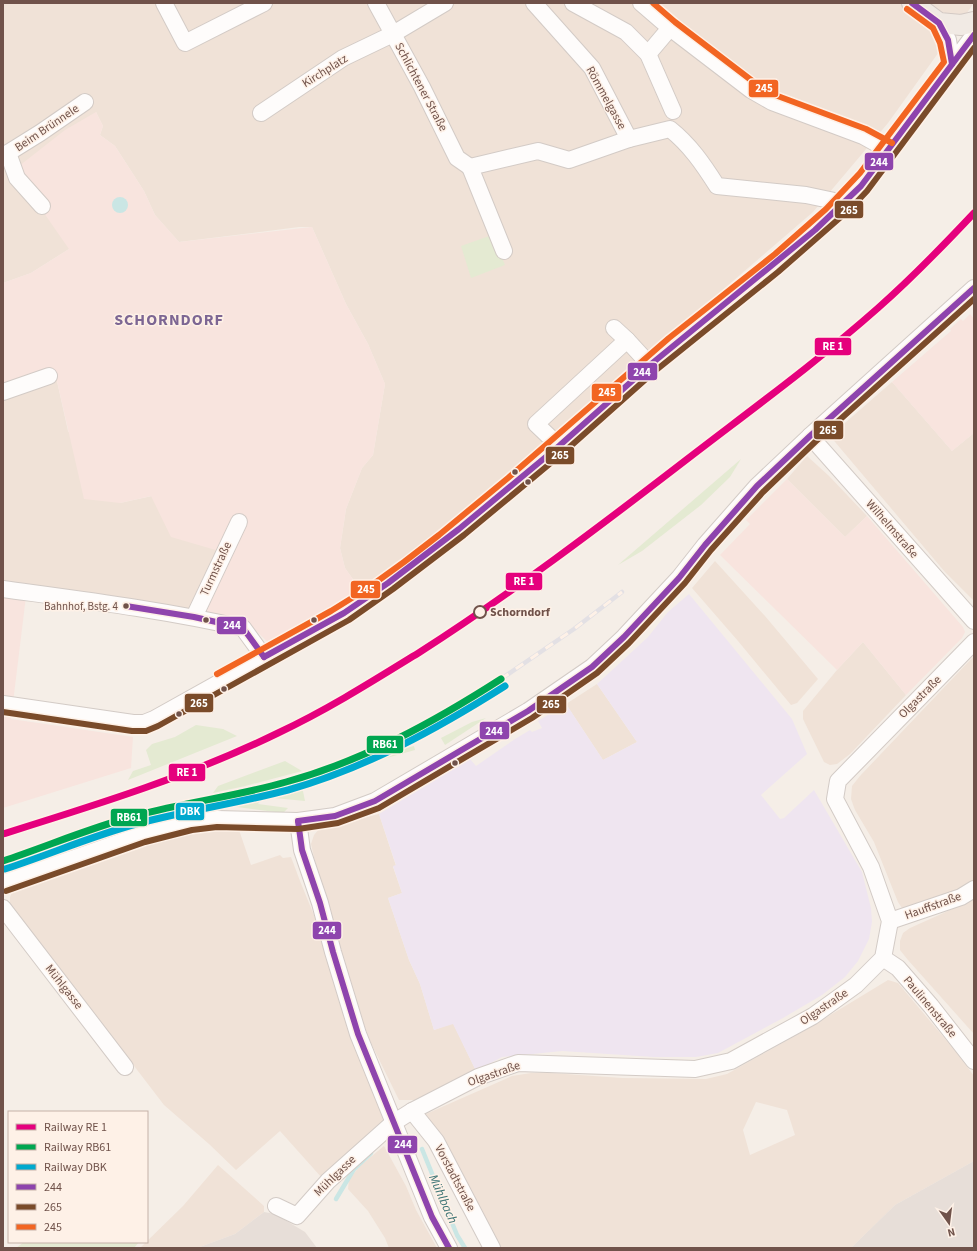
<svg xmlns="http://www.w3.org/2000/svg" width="977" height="1251" font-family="'Source Sans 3',sans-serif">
<rect width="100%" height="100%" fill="#f5eee7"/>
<g fill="#f0e2d7" fill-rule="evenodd">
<polygon points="3,3 974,3 888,123 813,212 481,498 364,595 345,568 340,548 346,509 362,468 373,455 385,384 368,344 346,304 312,227 299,227 179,242 155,215 144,191 115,146 100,135 103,126 96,112 69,249 31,273 3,283"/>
<polygon points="56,377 68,431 120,503 152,496 227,553 200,615 3,585 3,391"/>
<polygon points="892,382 952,451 974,433 974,601 945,572 830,436"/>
<polygon points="807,456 829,476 867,516 845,537 787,479"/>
<polygon points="715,561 765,616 818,679 797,703 791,705 738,641 692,588"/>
<polygon points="863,642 906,695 850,754 837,764 830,765 824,762 803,719 803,711 837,670"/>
<polygon points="974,656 974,883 907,911 902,908 898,902 874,842 855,810 851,799 852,786 860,776"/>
<polygon points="597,684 637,742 603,760 566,704"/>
<polygon points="379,814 396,866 393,867 402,893 388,898 409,960 420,984 434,1030 453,1023 476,1071 415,1100 399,1100 369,1039 349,981 322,892 311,844 314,835 320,828"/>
<polygon points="224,830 239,830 251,865 280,855 283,858 291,857 300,881 318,925 384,1119 374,1132 322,1178 280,1131 236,1170 209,1144 164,1105 10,904 10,897 12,892 20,886 92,861 128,849 174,837 206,832"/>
<polygon points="974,898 974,1034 908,960 900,950 900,941 903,933 910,928 959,906"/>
<path d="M888,980L898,983L957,1053L974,1076V1161L895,1205L851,1248H500L483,1215L426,1114L512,1076L531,1073H552L622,1078L706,1079L727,1074L804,1031ZM756,1102L787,1110L795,1135L750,1155L743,1130Z"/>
<polygon points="384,1146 406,1186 416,1210 437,1248 389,1248 385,1238 368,1211 348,1189 349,1179 361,1165"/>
<polygon points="218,1165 264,1206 264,1212 235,1234 197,1248 140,1248 183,1206"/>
</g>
<g fill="#f8e4de">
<polygon points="96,112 103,126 100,135 115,146 144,191 155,215 179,242 312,227 346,304 368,344 385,384 373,455 362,468 346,509 340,548 345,568 364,595 273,647 254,629 200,615 226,553 171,537 151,496 120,503 84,499 56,377 3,391 3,283 31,273 69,249 14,170 65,130"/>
<polygon points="970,314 974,319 974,433 952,451 892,382 951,331 950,329 961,319 963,321"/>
<polygon points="787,479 845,537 867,516 963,627 965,632 962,638 906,695 863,642 837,670 720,555 750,524 746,520"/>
<polygon points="3,585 27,588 11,719 133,737 131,768 3,808"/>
</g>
<g fill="#e7ded8">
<polygon points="974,1161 974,1248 851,1248 895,1205"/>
<polygon points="264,1212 275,1214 305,1232 317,1248 197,1248 235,1234"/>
</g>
<polygon fill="#efe5f0" points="689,594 792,719 807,754 761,795 780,819 784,818 814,790 862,872 871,908 872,922 869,939 858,961 845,977 822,995 783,1018 718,1053 696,1057 654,1057 562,1051 502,1057 476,1071 453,1024 434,1030 420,984 409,960 388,898 402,893 393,866 396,865 379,814 470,759 476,766 515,739 530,730 532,732 542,728 538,721 566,704 603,760 637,742 597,684 648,637 668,612"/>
<g fill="#e4ead2">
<polygon points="492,235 505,265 471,278 461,246"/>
<polygon points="741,459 730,477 701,505 642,551 618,565"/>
<polygon points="486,718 445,745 441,738 472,722"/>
<polygon points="196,725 223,729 237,736 128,780 133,771 151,765 146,750 152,744 175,737"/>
<polygon points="414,746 415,750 376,761 375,759 341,770 380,752 384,754"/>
<polygon points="285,761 302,771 245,786 213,793 218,786"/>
<polygon points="295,784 296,787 303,791 305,801 263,797 258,804 288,808 283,813 229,806 156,820 83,843 3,873 3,865 117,827 167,813"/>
<polygon points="24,1242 139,1242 134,1248 16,1248"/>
</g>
<circle fill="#cae6e4" cx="120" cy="205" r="8"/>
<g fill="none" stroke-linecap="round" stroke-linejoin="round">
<g stroke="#cae6e4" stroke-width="4.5">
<polyline points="422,1149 457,1235 465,1248"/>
<polyline points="336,1199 354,1169 371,1153"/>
</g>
<g stroke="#d3cbc6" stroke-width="18">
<g id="minor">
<polyline points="164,3 185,43 264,3"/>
<polyline points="376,3 422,87 457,158 470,167"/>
<polyline points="534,3 592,68 629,139"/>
<polyline points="573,3 626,32 648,54 673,111"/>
<polyline points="641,3 670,28 751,90 772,102 863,136 888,150"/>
<polyline points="939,23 948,40 952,64"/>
<polyline points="648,54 670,28"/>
<polyline points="261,113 343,58 393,34 445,3"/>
<polyline points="8,153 17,178 42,206"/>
<polyline points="3,156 40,133 85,102"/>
<path d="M470,167L538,151L569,160L629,139L670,129C690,145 703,164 717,186L806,195L844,203"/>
<polyline points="470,167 504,251"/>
<polyline points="614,328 627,340 650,365"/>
<polyline points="3,392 49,376"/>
<polyline points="810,436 974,621"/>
<polyline points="559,446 536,424 627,340"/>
<path d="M3,589C83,600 164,610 243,628L264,657"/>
<polyline points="194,617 239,522"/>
<polyline points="3,704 133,723 144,723 154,719 344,613 388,583 459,529 559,446 650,365 773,266 815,230 844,203 861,186 878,163 974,35"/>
<polyline points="298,821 302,850 320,903 333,952 358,1034 432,1217 449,1248"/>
<polyline points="3,883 143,834 191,822 217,819 298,821 335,816 375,801 528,711 592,667 624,637 679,578 705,545 757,486 810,436 974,288"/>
<polyline points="3,908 125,1067"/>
<polyline points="890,921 961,897 974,889"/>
<polyline points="883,958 898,968 931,1006 974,1061"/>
<polyline points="412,1111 436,1141 492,1248"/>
<polyline points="276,1206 297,1216 328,1181 393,1123 412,1111 478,1077 518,1063 695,1069 731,1061 813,1016 856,985 883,958 890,921 871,867 835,799 838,781 974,642"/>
</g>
</g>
<g stroke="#d3c9c4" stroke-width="22">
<polyline id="major" points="912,3 939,23 961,25 974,22"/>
</g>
<use href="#minor" stroke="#fefcfb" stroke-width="16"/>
<use href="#major" stroke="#f1eae4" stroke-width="20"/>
<g stroke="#e3e0e4" stroke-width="4.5">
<polyline id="rail" points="501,679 574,629 622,592"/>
</g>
<use href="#rail" stroke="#fef1e7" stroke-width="3" stroke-dasharray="9" stroke-linecap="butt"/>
<g stroke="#fef1e7" stroke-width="9">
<g id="bus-1">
<polyline points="912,3 939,23 948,40 952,64"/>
<polyline points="126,606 194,617 243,628 264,657"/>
<polyline points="264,657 344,613 388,583 459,529 559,446 650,365 815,230 861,186 974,35"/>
<polyline points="298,821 335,816 375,801 528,711 592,667 624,637 679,578 705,545 757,486 810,436 974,288"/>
<polyline points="298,821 302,850 320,903 333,952 358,1034 432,1217 449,1248"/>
</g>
</g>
<g stroke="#fef1e7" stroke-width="9">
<g id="bus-2">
<polyline points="3,712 132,731 146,731 158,726 349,620 393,589 464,535 564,452 655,371 778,272 850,209 867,191 974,48"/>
<polyline points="6,891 145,842 192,830 217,827 298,829 338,823 379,808 532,718 597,673 629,643 685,583 711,550 763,492 815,442 974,299"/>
</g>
</g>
<g stroke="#fef1e7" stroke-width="9">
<g id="bus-3">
<polyline points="653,3 675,22 755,83 775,95 866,129 892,143"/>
<polyline points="217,674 331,611 368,588 404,562 439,535 508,478 669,338 775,254 826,209 860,173 944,62 940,43 933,28 907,9"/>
</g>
</g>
<use href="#bus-1" stroke="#8e44ad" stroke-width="6"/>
<use href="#bus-2" stroke="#7a4b2a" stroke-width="6"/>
<use href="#bus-3" stroke="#f26522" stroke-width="6"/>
<g stroke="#fef1e7" stroke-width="10">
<path id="rail-1" d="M3,834C96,805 190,776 278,733C327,710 373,681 420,652C512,593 599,527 686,460C751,410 817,362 878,308C912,278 943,246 974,213"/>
</g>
<g stroke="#fef1e7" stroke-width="10">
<path id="rail-2" d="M3,861C48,846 92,827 138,815C187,802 237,796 286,782C363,761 434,722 501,679"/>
</g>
<g stroke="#fef1e7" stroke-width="10">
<path id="rail-3" d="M5,869C51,854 94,835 140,823C189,810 239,803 288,790C366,768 437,729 505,686"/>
</g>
<use href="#rail-1" stroke="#e5007d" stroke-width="7"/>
<use href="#rail-2" stroke="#00a651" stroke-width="7"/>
<use href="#rail-3" stroke="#00a9ce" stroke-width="7"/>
</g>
<g fill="#70524a" stroke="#fef1e7" stroke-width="1.5">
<circle cx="515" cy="472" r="3.5"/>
<circle cx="528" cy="482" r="3.5"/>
<circle cx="126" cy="606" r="3.5"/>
<circle cx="206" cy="620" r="3.5"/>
<circle cx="314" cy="620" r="3.5"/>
<circle cx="224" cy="689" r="3.5"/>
<circle cx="179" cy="714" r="3.5"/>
<circle cx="455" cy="763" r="3.5"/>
</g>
<circle fill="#fef1e7" stroke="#70524a" stroke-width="2" cx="480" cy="612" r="6"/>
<g text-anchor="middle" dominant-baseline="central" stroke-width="3" stroke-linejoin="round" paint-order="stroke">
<g font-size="11" fill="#70524a" stroke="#fef1e7" text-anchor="end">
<text x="118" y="606">Bahnhof, Bstg. 4</text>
</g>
<g font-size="12" fill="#70524a" stroke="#fef1e7">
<text transform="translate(325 71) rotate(-32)">Kirchplatz</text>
<text transform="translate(421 87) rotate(62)">Schlichtener Straße</text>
<text transform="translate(606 98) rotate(61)">Römmelgasse</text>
<text transform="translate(47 128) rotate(-34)">Beim Brünnele</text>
<text transform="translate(892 529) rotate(49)">Wilhelmstraße</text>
<text transform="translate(216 569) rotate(-65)">Turmstraße</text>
<text transform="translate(920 697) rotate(-45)">Olgastraße</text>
<text transform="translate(933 906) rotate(-20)">Hauffstraße</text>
<text transform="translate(64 987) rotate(52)">Mühlgasse</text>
<text transform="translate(824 1007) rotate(-34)">Olgastraße</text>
<text transform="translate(930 1007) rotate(50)">Paulinenstraße</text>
<text transform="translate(494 1074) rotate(-19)">Olgastraße</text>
<text transform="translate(335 1176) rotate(-44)">Mühlgasse</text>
<text transform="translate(455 1178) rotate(62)">Vorstadtstraße</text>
</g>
<g font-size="12" font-weight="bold" fill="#70524a" stroke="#fef1e7" text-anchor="start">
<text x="490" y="612">Schorndorf</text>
</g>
<g font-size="13" font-style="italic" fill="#3f7576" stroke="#fef1e7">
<text transform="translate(443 1199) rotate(66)">Mühlbach</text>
</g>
<g font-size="16" font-weight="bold" letter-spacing="1" fill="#7d6693" stroke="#fef1e7">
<text x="169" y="320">SCHORNDORF</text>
</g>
</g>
<g stroke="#fef1e7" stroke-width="1.5">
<rect x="748" y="79" width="31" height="19" rx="4" fill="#f26522"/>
<rect x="864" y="152" width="30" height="19" rx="4" fill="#8e44ad"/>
<rect x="834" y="200" width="30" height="19" rx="4" fill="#7a4b2a"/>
<rect x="814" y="337" width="38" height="19" rx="4" fill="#e5007d"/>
<rect x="627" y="362" width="31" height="19" rx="4" fill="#8e44ad"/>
<rect x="591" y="383" width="31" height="19" rx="4" fill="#f26522"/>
<rect x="813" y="420" width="31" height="20" rx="4" fill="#7a4b2a"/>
<rect x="545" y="446" width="30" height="19" rx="4" fill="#7a4b2a"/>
<rect x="505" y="572" width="38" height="19" rx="4" fill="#e5007d"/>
<rect x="350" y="580" width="31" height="19" rx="4" fill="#f26522"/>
<rect x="216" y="616" width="31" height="19" rx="4" fill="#8e44ad"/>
<rect x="184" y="693" width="30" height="20" rx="4" fill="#7a4b2a"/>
<rect x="536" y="695" width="31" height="19" rx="4" fill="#7a4b2a"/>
<rect x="479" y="721" width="31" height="19" rx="4" fill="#8e44ad"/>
<rect x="366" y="735" width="38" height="19" rx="4" fill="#00a651"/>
<rect x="168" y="763" width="38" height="19" rx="4" fill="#e5007d"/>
<rect x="175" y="802" width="30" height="19" rx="4" fill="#00a9ce"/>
<rect x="110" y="808" width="38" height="19" rx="4" fill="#00a651"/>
<rect x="312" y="921" width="30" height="19" rx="4" fill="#8e44ad"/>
<rect x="387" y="1135" width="31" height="19" rx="4" fill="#8e44ad"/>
</g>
<g font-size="11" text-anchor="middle" font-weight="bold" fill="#fff">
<text x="764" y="92">245</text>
<text x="879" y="166">244</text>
<text x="849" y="214">265</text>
<text x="833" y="350">RE 1</text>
<text x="642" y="376">244</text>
<text x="607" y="396">245</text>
<text x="828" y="434">265</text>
<text x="560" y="459">265</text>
<text x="524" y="585">RE 1</text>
<text x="366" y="593">245</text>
<text x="232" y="629">244</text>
<text x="199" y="707">265</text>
<text x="551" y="708">265</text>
<text x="494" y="735">244</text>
<text x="385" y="748">RB61</text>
<text x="187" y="776">RE 1</text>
<text x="190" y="815">DBK</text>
<text x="129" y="821">RB61</text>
<text x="327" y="934">244</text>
<text x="403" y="1148">244</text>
</g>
<rect width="977" height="1251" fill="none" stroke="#70524a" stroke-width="8"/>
<rect x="8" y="1111" width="140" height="132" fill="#fef1e7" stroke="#c5b1a8"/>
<rect x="16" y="1124" width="20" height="6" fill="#e5007d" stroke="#c5b1a8"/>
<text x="44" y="1131" font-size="12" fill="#70524a">Railway RE 1</text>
<rect x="16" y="1144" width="20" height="6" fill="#00a651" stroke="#c5b1a8"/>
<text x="44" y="1151" font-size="12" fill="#70524a">Railway RB61</text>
<rect x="16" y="1164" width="20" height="6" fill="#00a9ce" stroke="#c5b1a8"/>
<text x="44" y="1171" font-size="12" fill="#70524a">Railway DBK</text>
<rect x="16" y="1184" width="20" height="6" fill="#8e44ad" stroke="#c5b1a8"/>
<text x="44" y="1191" font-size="12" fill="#70524a">244</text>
<rect x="16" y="1204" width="20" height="6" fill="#7a4b2a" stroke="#c5b1a8"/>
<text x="44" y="1211" font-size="12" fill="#70524a">265</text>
<rect x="16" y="1224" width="20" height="6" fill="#f26522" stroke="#c5b1a8"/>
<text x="44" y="1231" font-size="12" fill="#70524a">245</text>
<g transform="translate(949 1223) rotate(166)" stroke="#fef1e7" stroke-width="3" paint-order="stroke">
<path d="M0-3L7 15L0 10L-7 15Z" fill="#70524a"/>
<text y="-6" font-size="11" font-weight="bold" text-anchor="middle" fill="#70524a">N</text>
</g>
</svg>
